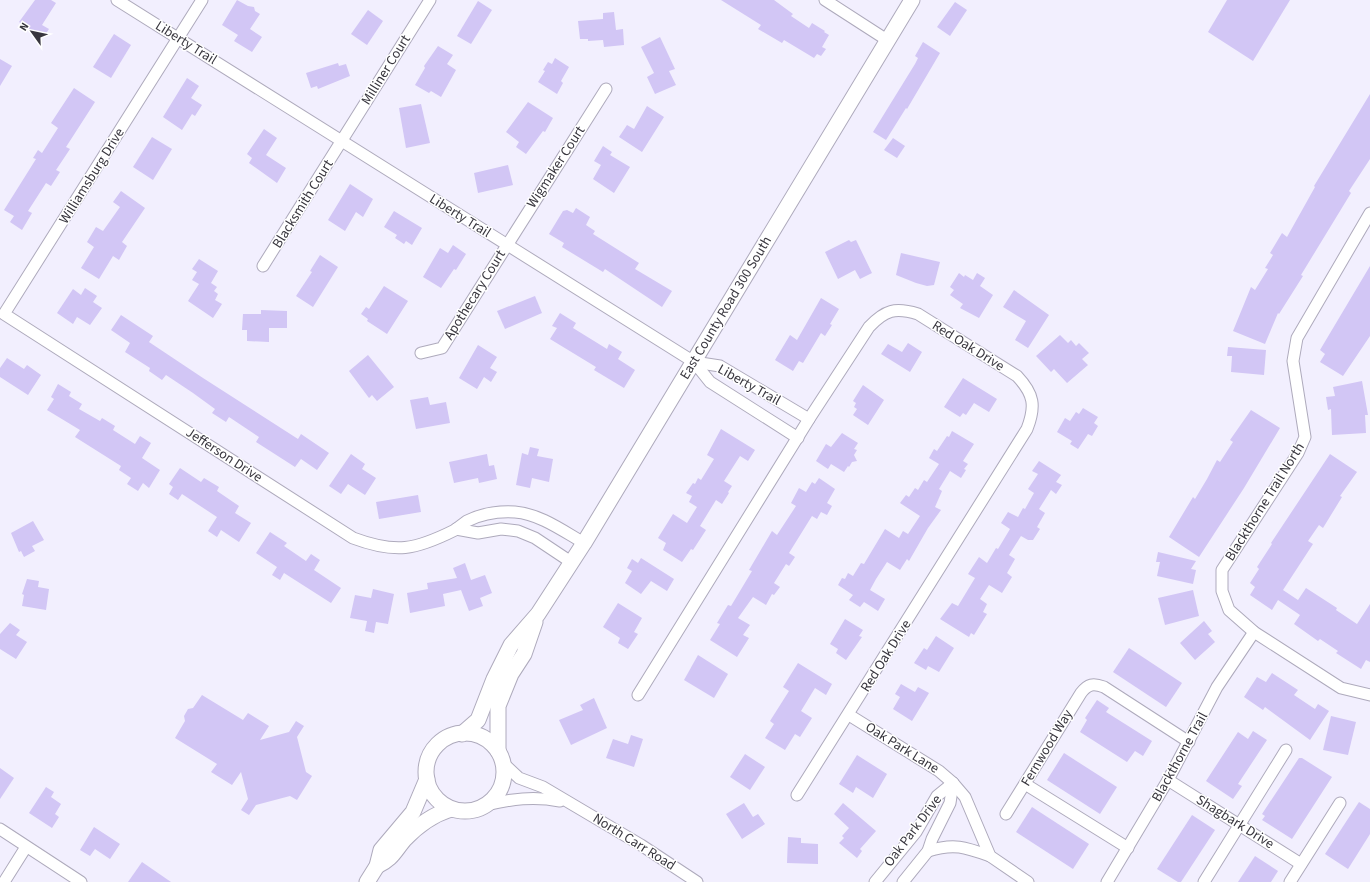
<svg xmlns="http://www.w3.org/2000/svg" width="1370" height="882" font-family="'Source Sans 3',sans-serif">
<rect width="100%" height="100%" fill="#f2effe"/>
<g fill="#d2c6f5">
<polygon points="35,0 51,0 56,3 42,25 49,29 43,38 19,22"/>
<polygon points="237,0 248,6 254,7 255,11 260,14 250,29 262,37 252,52 234,41 238,35 222,25"/>
<polygon points="721,0 774,0 793,14 791,16 809,28 812,23 825,31 824,32 829,35 822,47 826,49 821,56 817,54 814,58 784,40 782,43 758,29 761,25"/>
<polygon points="1227,0 1290,0 1253,61 1208,32"/>
<polygon points="478,1 492,10 471,44 457,36"/>
<polygon points="955,2 967,10 950,36 937,27"/>
<polygon points="368,10 383,21 367,45 351,34"/>
<polygon points="614,12 616,30 623,29 624,45 604,47 603,40 588,41 588,39 580,39 578,21 603,19 603,13"/>
<polygon points="114,34 131,45 111,78 93,67"/>
<polygon points="660,37 675,69 669,71 676,85 655,94 647,77 654,73 641,47"/>
<polygon points="923,42 940,53 907,109 906,108 886,140 873,132 915,64 918,58 915,56"/>
<polygon points="438,46 453,55 447,64 456,70 441,97 431,91 429,93 415,85 425,68 424,66"/>
<polygon points="555,58 569,67 561,81 563,83 557,94 538,82 545,71 543,70 548,62 552,64"/>
<polygon points="0,59 12,66 0,86"/>
<polygon points="338,63 339,66 346,64 350,76 318,89 317,86 311,88 306,73"/>
<polygon points="187,78 199,86 191,98 202,105 195,116 192,114 182,130 163,117"/>
<polygon points="74,88 95,102 66,147 70,149 56,170 60,172 51,186 46,183 28,211 32,213 22,230 10,222 14,216 4,210 36,159 33,158 38,150 42,153 58,128 51,123"/>
<polygon points="1370,94 1370,159 1349,191 1351,193 1301,275 1303,276 1279,314 1278,313 1265,344 1233,331 1251,287 1255,290 1268,269 1265,268 1273,255 1270,253 1282,233 1287,237 1315,187 1314,186"/>
<polygon points="528,102 553,118 545,132 543,131 526,154 516,147 519,142 506,132"/>
<polygon points="421,104 430,143 406,148 399,108"/>
<polygon points="647,106 664,117 642,152 619,137 627,125 634,129"/>
<polygon points="264,129 277,138 266,155 286,168 277,183 249,163 252,158 247,154"/>
<polygon points="152,137 172,149 153,180 133,167"/>
<polygon points="893,138 905,146 897,158 884,150"/>
<polygon points="603,146 612,152 610,155 630,167 614,193 593,179 601,165 594,161"/>
<polygon points="508,165 513,185 478,193 474,173"/>
<polygon points="350,184 373,199 363,217 356,212 345,231 328,220"/>
<polygon points="121,191 145,208 122,242 127,246 119,260 113,256 99,279 81,268 94,247 87,242 96,227 103,231 120,207 113,202"/>
<polygon points="576,208 590,217 586,225 595,231 593,234 639,263 635,269 672,291 662,307 605,269 603,272 562,247 564,243 549,234 563,211 567,210 573,213"/>
<polygon points="394,211 422,228 412,245 406,241 404,244 395,238 397,235 384,227"/>
<polygon points="849,240 851,242 856,240 872,273 860,279 855,270 838,279 825,252"/>
<polygon points="453,245 466,254 456,270 454,269 441,288 423,277 440,248 448,253"/>
<polygon points="901,253 940,262 934,285 927,286 916,283 896,275"/>
<polygon points="320,255 338,267 313,307 296,296 312,272 310,271"/>
<polygon points="199,259 218,271 211,283 217,287 214,291 218,294 215,300 222,304 213,318 188,301 199,284 192,280 197,272 192,269"/>
<polygon points="1370,266 1370,336 1343,376 1320,362 1325,354 1320,350"/>
<polygon points="959,273 964,277 965,275 973,280 977,273 985,278 980,286 993,295 979,318 960,308 963,304 950,295 954,290 950,287"/>
<polygon points="384,286 408,301 387,334 367,321 368,319 361,314 366,307 369,309"/>
<polygon points="85,288 97,296 93,302 102,308 90,325 77,317 73,324 57,313 73,289 81,295"/>
<polygon points="1014,290 1049,315 1028,348 1015,340 1026,321 1003,307"/>
<polygon points="535,296 542,313 505,329 497,311"/>
<polygon points="821,298 839,309 830,324 832,325 825,336 821,333 803,363 799,361 793,371 775,360 790,335 797,340"/>
<polygon points="261,310 287,311 287,328 269,328 269,342 247,341 247,330 242,330 243,314 261,314"/>
<polygon points="560,313 576,323 573,328 607,349 609,344 622,352 618,359 635,370 624,388 594,370 596,367 550,339 557,328 552,326"/>
<polygon points="121,315 153,336 149,342 203,378 298,439 301,434 329,453 317,470 301,459 295,467 256,442 259,437 229,417 226,422 212,413 215,409 193,393 166,375 162,380 149,371 150,368 125,352 130,343 111,330"/>
<polygon points="1060,335 1068,343 1071,340 1076,346 1079,343 1089,353 1082,359 1088,365 1067,383 1054,369 1051,372 1036,356"/>
<polygon points="908,343 922,352 910,372 881,354 888,344 902,352"/>
<polygon points="478,345 497,357 490,368 497,372 491,382 484,377 477,389 459,378"/>
<polygon points="1228,347 1266,350 1264,375 1231,372 1232,356 1227,356"/>
<polygon points="368,355 394,387 377,401 372,395 369,398 349,371"/>
<polygon points="7,358 24,369 27,365 41,375 28,395 0,377 0,368"/>
<polygon points="963,378 997,399 989,412 974,403 966,415 963,413 960,417 944,407"/>
<polygon points="1362,381 1368,415 1365,415 1366,433 1332,435 1331,409 1328,410 1326,397 1335,396 1333,387"/>
<polygon points="58,384 71,392 69,396 82,404 79,409 100,421 102,418 115,426 113,430 135,444 140,436 151,443 142,458 160,470 149,488 143,483 138,491 127,484 131,478 119,470 121,466 75,437 80,430 47,410 54,399 51,397"/>
<polygon points="863,385 884,400 868,425 853,415 857,409 854,407 856,403 853,401"/>
<polygon points="428,397 430,405 446,402 450,423 416,429 410,400"/>
<polygon points="1083,408 1098,417 1094,423 1098,426 1092,436 1088,434 1078,449 1070,444 1072,441 1057,432 1065,418 1070,421 1076,412 1079,414"/>
<polygon points="1251,410 1280,428 1244,488 1199,557 1169,537 1193,497 1195,499 1207,479 1217,460 1220,462 1233,442 1230,440"/>
<polygon points="721,429 755,450 748,461 740,456 724,481 732,486 728,492 729,493 722,504 716,500 700,526 706,530 693,550 691,549 682,562 663,550 666,543 658,538 673,514 687,523 697,507 689,502 692,496 686,493 693,483 695,484 698,478 701,480 714,459 707,455"/>
<polygon points="952,431 974,444 963,461 968,464 964,469 966,470 961,478 950,471 939,489 942,491 935,507 941,510 928,528 909,561 907,559 900,570 887,562 876,579 870,590 885,599 878,611 864,602 860,607 849,600 853,595 838,585 842,578 845,579 848,573 853,576 861,563 864,564 885,529 899,538 903,531 908,534 920,516 900,503 906,495 909,497 915,488 918,490 924,480 927,482 939,464 929,458 934,449 937,451 947,436 949,437"/>
<polygon points="842,433 858,443 854,449 857,450 854,455 857,461 852,462 849,467 848,466 844,472 831,464 828,469 816,461 826,444 831,447"/>
<polygon points="530,447 539,449 537,456 553,459 549,482 532,478 530,488 516,485 522,453 528,455"/>
<polygon points="351,454 365,464 362,469 376,478 365,495 348,484 341,494 329,486"/>
<polygon points="487,454 489,466 494,465 497,479 479,483 478,478 454,483 449,462"/>
<polygon points="1330,454 1357,472 1340,496 1342,497 1323,528 1319,525 1308,541 1313,544 1283,590 1298,600 1306,588 1337,608 1336,610 1357,624 1370,604 1370,662 1366,660 1361,669 1336,653 1338,651 1320,639 1318,641 1294,624 1300,615 1278,600 1272,610 1250,595 1255,587 1250,583 1259,569 1257,567 1272,544 1271,543"/>
<polygon points="1039,461 1061,475 1056,482 1062,485 1056,494 1051,490 1039,509 1045,513 1037,527 1040,529 1033,540 1028,540 1021,536 1009,555 1015,559 1007,573 1012,577 1002,593 989,585 980,599 987,604 983,612 987,614 974,635 971,633 969,637 940,619 952,603 958,606 975,578 968,574 979,557 987,563 996,548 998,549 1010,529 1001,523 1008,512 1018,517 1023,508 1025,509 1034,493 1028,489 1038,474 1032,471"/>
<polygon points="180,468 201,482 204,478 219,487 217,491 239,506 235,513 251,523 239,542 221,530 217,537 208,531 217,517 182,494 178,500 169,494 173,487 169,484"/>
<polygon points="819,478 835,489 827,503 832,506 827,515 821,512 817,519 812,516 789,553 795,557 789,566 786,564 774,583 780,587 774,595 772,594 766,605 753,597 738,618 750,625 743,635 749,638 737,657 710,640 720,624 717,623 728,605 731,606 752,571 749,570 772,531 777,535 796,506 791,503 799,488 806,492 812,482 815,484"/>
<polygon points="418,495 421,512 379,519 376,502"/>
<polygon points="33,521 44,540 32,546 35,551 24,557 21,551 19,552 11,533"/>
<polygon points="270,532 287,543 284,546 306,561 311,554 320,560 314,570 341,588 331,603 284,573 280,580 272,575 277,567 256,553"/>
<polygon points="1158,552 1196,561 1191,569 1196,570 1193,584 1157,576 1160,562 1156,562"/>
<polygon points="641,558 674,579 667,591 651,581 641,594 625,583 632,571 627,568 632,559 638,563"/>
<polygon points="465,563 471,580 485,575 492,593 480,598 483,606 469,611 461,590 443,594 445,606 410,613 407,593 428,589 427,583 457,578 453,568"/>
<polygon points="27,579 39,581 38,587 49,589 46,610 22,606 24,595 22,594"/>
<polygon points="373,589 394,594 388,624 376,622 374,633 365,631 367,621 350,618 355,595 371,598"/>
<polygon points="1193,590 1199,616 1165,625 1158,598"/>
<polygon points="618,603 642,618 634,632 638,634 628,649 618,643 620,638 603,627"/>
<polygon points="845,619 863,630 859,636 862,637 846,660 836,653 838,649 830,644"/>
<polygon points="1204,621 1212,631 1208,634 1215,642 1195,660 1180,643"/>
<polygon points="10,623 20,630 16,635 27,642 16,659 0,649 0,634"/>
<polygon points="936,636 954,648 939,672 928,666 926,670 914,663 924,648 927,650"/>
<polygon points="1129,648 1182,683 1166,707 1113,672"/>
<polygon points="698,655 728,674 714,698 684,680"/>
<polygon points="798,663 832,684 826,695 815,688 801,711 812,718 800,737 795,734 785,750 765,738 774,724 770,721 789,691 783,687"/>
<polygon points="1272,673 1298,690 1294,695 1315,709 1318,704 1329,711 1310,740 1265,707 1263,710 1244,697 1257,677 1266,682"/>
<polygon points="901,684 915,692 918,687 929,693 912,721 893,709 900,697 895,694"/>
<polygon points="202,695 243,720 248,713 269,726 260,740 289,732 296,721 304,726 297,737 306,772 312,776 297,800 290,796 256,805 249,815 241,810 248,799 241,772 232,785 211,772 217,764 175,738 185,721 184,716 188,709 193,708"/>
<polygon points="594,698 607,728 571,745 559,720 583,710 580,705"/>
<polygon points="1097,700 1109,708 1106,712 1152,741 1143,756 1135,751 1127,762 1080,732 1087,720 1085,718"/>
<polygon points="1331,716 1356,722 1348,755 1323,750"/>
<polygon points="1253,731 1267,740 1238,784 1242,786 1233,799 1206,781 1238,732 1248,739"/>
<polygon points="631,735 643,739 634,767 606,758 613,739 628,744"/>
<polygon points="1064,753 1117,787 1100,814 1047,780"/>
<polygon points="745,754 765,767 750,790 730,777"/>
<polygon points="857,755 887,774 873,798 856,787 853,793 839,784"/>
<polygon points="1299,758 1302,758 1332,777 1292,839 1262,820 1265,816 1262,814"/>
<polygon points="0,768 14,778 0,799"/>
<polygon points="46,787 54,792 51,797 61,804 55,814 59,817 52,828 29,813"/>
<polygon points="1359,802 1370,809 1370,834 1348,869 1325,854"/>
<polygon points="744,803 753,817 758,814 765,824 742,839 726,814"/>
<polygon points="843,803 876,831 860,849 862,851 857,858 839,843 844,838 842,836 849,828 834,814"/>
<polygon points="1032,807 1089,844 1073,869 1016,832"/>
<polygon points="1192,815 1215,830 1181,882 1178,882 1157,869"/>
<polygon points="94,827 120,844 110,859 95,849 90,856 80,850"/>
<polygon points="788,837 801,838 801,843 818,844 818,864 787,863"/>
<polygon points="1255,856 1278,871 1271,882 1238,882"/>
<polygon points="142,862 171,882 128,882"/>
</g>
<g fill="none" stroke-linecap="round" stroke-linejoin="round">
<g stroke="#aeaabc" stroke-width="13">
<g id="street">
<polyline points="117,0 694,362 720,366 809,419"/>
<path d="M202,0L4,314L353,538C396,554 415,550 455,530C459,527 463,524 467,521C481,514 499,511 515,512C540,514 563,531 584,543"/>
<polyline points="825,0 887,40"/>
<polyline points="1370,213 1297,338 1293,361 1305,437 1298,453 1222,570 1222,591 1229,610 1254,632 1341,688 1370,695"/>
<polyline points="263,266 430,0"/>
<polyline points="421,353 442,348 606,89"/>
<polyline points="694,362 710,382 798,438"/>
<polyline points="456,529 478,533 501,529 518,531 535,538 571,562"/>
<path d="M638,695L809,419L869,327C885,310 895,307 918,314L1017,376C1034,394 1036,406 1027,429L797,795"/>
<polyline points="849,715 939,771 953,783 965,797 990,856 1028,882"/>
<polyline points="503,763 519,778 543,787 570,803 641,845 697,882"/>
<polyline points="1168,780 1301,864"/>
<polyline points="1025,784 1128,848"/>
<path d="M486,805C511,799 534,796 560,801"/>
<path d="M1006,814L1081,693C1088,684 1093,683 1104,687L1189,742"/>
<polyline points="0,829 81,882"/>
<path d="M928,851C954,843 965,847 990,856"/>
<polyline points="4,882 26,847"/>
<polyline points="875,882 916,832 937,796 953,783"/>
<polyline points="903,882 928,851 932,839 950,803 953,783"/>
<polyline points="1107,882 1168,780 1217,687 1254,632"/>
<polyline points="1204,882 1286,750"/>
<polyline points="1290,882 1340,803"/>
</g>
</g>
<g stroke="#aeaabc" stroke-width="17">
<g id="secondary">
<circle cx="465" cy="772" r="39"/>
<polyline points="462,734 478,720 494,679 511,645 538,614 584,543 912,0"/>
<polyline points="498,751 498,706 511,674 524,654 535,622"/>
<path d="M377,866C392,859 394,852 404,840C418,825 432,815 451,809"/>
<polyline points="367,882 377,866 381,850 413,812 427,779"/>
</g>
</g>
<use href="#street" stroke="#fff" stroke-width="11"/>
<use href="#secondary" stroke="#fff" stroke-width="15"/>
</g>
<g text-anchor="middle" dominant-baseline="central" stroke-width="3" stroke-linejoin="round" paint-order="stroke">
<g font-size="14" fill="#38363e" stroke="#fff">
<text transform="translate(186 43) rotate(32)">Liberty Trail</text>
<text transform="translate(386 70) rotate(-58)">Milliner Court</text>
<text transform="translate(556 167) rotate(-57)">Wigmaker Court</text>
<text transform="translate(92 176) rotate(-58)">Williamsburg Drive</text>
<text transform="translate(303 204) rotate(-58)">Blacksmith Court</text>
<text transform="translate(460 216) rotate(32)">Liberty Trail</text>
<text transform="translate(475 295) rotate(-58)">Apothecary Court</text>
<text transform="translate(726 308) rotate(-59)">East County Road 300 South</text>
<text transform="translate(968 346) rotate(32)">Red Oak Drive</text>
<text transform="translate(749 385) rotate(29)">Liberty Trail</text>
<text transform="translate(224 455) rotate(33)">Jefferson Drive</text>
<text transform="translate(1265 502) rotate(-58)">Blackthorne Trail North</text>
<text transform="translate(886 656) rotate(-58)">Red Oak Drive</text>
<text transform="translate(902 748) rotate(32)">Oak Park Lane</text>
<text transform="translate(1047 748) rotate(-59)">Fernwood Way</text>
<text transform="translate(1180 757) rotate(-61)">Blackthorne Trail</text>
<text transform="translate(1235 822) rotate(32)">Shagbark Drive</text>
<text transform="translate(913 831) rotate(-53)">Oak Park Drive</text>
<text transform="translate(634 842) rotate(32)">North Carr Road</text>
</g>
</g>
<g transform="translate(32 32) rotate(303)" stroke="#ffffff" stroke-width="3" paint-order="stroke">
<path d="M0-3L7 15L0 10L-7 15Z" fill="#38363e"/>
<text y="-6" font-size="11" font-weight="bold" text-anchor="middle" fill="#38363e">N</text>
</g>
</svg>
